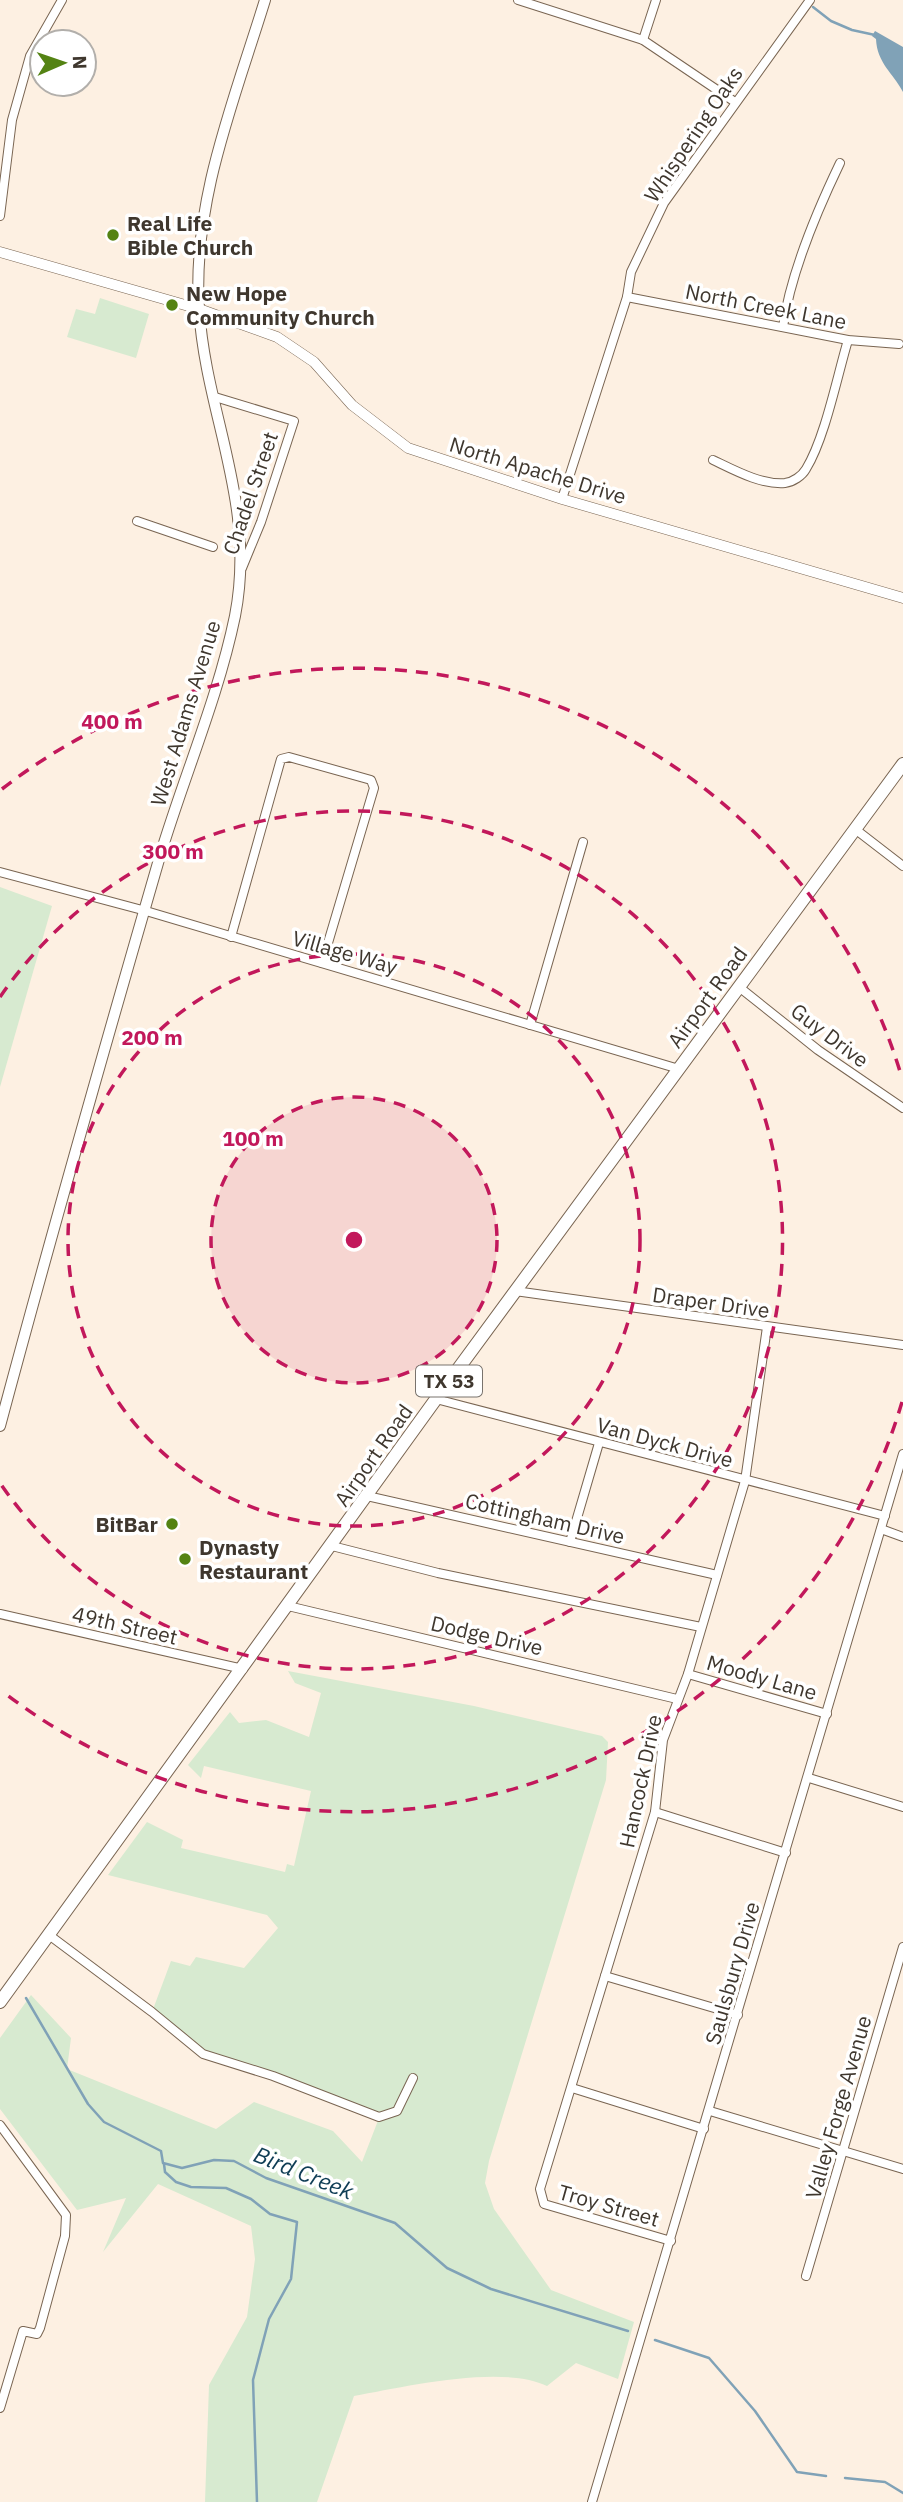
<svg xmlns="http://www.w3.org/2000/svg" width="903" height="2502" font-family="'IBM Plex Sans',sans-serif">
<rect width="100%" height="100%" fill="#fdf0e2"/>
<g fill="#d7ead0">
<polygon points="100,298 149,314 136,358 67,337 76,309 95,314"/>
<polygon points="0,887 52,906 0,1087"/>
<path d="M288,1671L474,1706L602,1736L608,1742L606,1780L489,2161L485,2183L494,2209L551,2290L634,2322L618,2379L576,2363L547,2386C501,2364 404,2387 354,2396L317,2502H205L209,2385L247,2317L255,2259L251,2226L158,2184L103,2252L126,2198L77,2210L0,2109V2038L31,1995L71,2038L67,2069L216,2129L254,2102L333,2131L362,2162L379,2118L203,2054L152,2012L171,1961L190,1966L196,1957L244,1968L278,1928L267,1915L108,1875L147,1822L183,1840L181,1848L285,1872L287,1864L294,1866L311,1791L204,1766L201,1778L188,1765L230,1712L239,1723L266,1720L309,1737L321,1693L295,1683Z"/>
</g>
<path fill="#80a2b7" d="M875,31L903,47V92C893,73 877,63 876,39L872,36Z"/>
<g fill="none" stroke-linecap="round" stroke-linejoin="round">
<g stroke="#80a2b7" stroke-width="2.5">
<polyline points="813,7 831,21 852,30 875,35"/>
<polyline points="26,1998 88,2104 104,2122 161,2151 163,2163 182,2168 214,2160 234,2161 266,2178 395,2223 447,2268 491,2289 628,2331"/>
<polyline points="164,2164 165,2172 176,2182 191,2187 226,2188 251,2199 270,2214 297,2222 291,2279 269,2319 253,2380 257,2502"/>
<polyline points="655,2340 709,2358 755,2411 797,2472 826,2476"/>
<polyline points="845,2478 885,2482 903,2493"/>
</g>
<g stroke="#796552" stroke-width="10">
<g id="minor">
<polyline points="518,0 643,40 735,102"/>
<polyline points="643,40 656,0"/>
<polyline points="0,216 12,120 30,56 62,0"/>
<polyline points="627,297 848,340 899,344"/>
<path d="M783,327C790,275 817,211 840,163"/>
<polyline points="215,397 294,421 261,522 242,568"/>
<path d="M713,460C734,470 761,485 785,483C793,482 802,476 806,469C825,438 837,377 848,340"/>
<polyline points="562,499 627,297 631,272 664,203 810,0"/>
<polyline points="137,521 213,547"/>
<polyline points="855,829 903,866"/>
<polyline points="0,872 146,911 679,1069"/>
<polyline points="231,937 281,759 289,757 371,780 374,788 322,963"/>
<polyline points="739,987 818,1050 903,1108"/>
<polyline points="530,1025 583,842"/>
<polyline points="515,1291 903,1345"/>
<polyline points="436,1399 885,1516"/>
<polyline points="367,1496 717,1575"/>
<polyline points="881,1529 903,1537"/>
<polyline points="570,1542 599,1443"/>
<polyline points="332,1546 438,1573 701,1627"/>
<polyline points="288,1606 677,1699"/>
<polyline points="0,1614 243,1669"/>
<polyline points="688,1674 827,1714"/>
<polyline points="809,1778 903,1807"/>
<polyline points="655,1812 786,1853"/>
<polyline points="49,1935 152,2012 203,2054 273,2076 379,2117 397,2111 413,2078"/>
<polyline points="605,1976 738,2015"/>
<polyline points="572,2088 704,2129"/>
<polyline points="710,2111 903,2169"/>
<polyline points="0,2125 66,2215 65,2236 40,2328 37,2334 23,2331 0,2408"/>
<polyline points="671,2241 544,2204 540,2189 655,1812 663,1740 688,1674 745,1481 767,1327"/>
<polyline points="806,2276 903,1947"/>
<polyline points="592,2502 903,1454"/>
</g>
</g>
<g stroke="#796552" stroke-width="11">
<polyline id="tertiary" points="0,252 199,309 277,337 314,362 352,405 408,448 562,499 903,598"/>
</g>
<g stroke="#796552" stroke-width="12">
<path id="secondary" d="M0,1426C51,1235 105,1046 160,856C184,776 218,698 235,616C257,503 206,416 199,309C192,202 234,101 265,0"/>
</g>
<g stroke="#796552" stroke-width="14">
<polyline id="primary" points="0,2002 436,1399 903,764"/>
</g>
<use href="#minor" stroke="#fff" stroke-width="8"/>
<use href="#tertiary" stroke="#fff" stroke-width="10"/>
<use href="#secondary" stroke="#fff" stroke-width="10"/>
<use href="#primary" stroke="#fff" stroke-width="12"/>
</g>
<circle cx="354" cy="1240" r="143" fill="#c2185b" fill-opacity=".12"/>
<g fill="none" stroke="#c2185b" stroke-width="3.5" stroke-dasharray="12 9">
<circle cx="354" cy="1240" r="143"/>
<circle cx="354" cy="1240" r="286"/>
<path d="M0 997A429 429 0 1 1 0 1483"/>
<path d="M902 1402A572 572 0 0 1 2 1691M2 789A572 572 0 0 1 902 1078"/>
</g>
<g fill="#548313" stroke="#fff" stroke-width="2.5">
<circle cx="113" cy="235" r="7"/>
<circle cx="172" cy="305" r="7"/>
<circle cx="172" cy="1524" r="7"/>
<circle cx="185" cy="1559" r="7"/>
</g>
<g text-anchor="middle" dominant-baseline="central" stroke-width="7" stroke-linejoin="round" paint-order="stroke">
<rect fill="#fff" stroke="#79736d" stroke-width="2" x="416" y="1365.5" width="66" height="31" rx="5"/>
<g font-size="19" font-weight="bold" fill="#3f372e">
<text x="449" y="1381">TX 53</text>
</g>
<g font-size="21" fill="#3f372e" stroke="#fff">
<text transform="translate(693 134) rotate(-56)">Whispering Oaks</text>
<text transform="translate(766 306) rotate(11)">North Creek Lane</text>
<text transform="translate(538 470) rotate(17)">North Apache Drive</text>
<text transform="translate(250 493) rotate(-71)">Chadel Street</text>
<text transform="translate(185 713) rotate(-73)">West Adams Avenue</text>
<text transform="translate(345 952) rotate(16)">Village Way</text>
<text transform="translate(707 997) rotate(-54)">Airport Road</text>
<text transform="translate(830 1035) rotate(37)">Guy Drive</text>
<text transform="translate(711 1302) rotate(8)">Draper Drive</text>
<text transform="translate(665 1442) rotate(15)">Van Dyck Drive</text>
<text transform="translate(373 1455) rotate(-55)">Airport Road</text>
<text transform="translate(545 1518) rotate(13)">Cottingham Drive</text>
<text transform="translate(125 1625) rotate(13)">49th Street</text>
<text transform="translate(487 1635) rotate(13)">Dodge Drive</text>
<text transform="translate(762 1677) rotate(16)">Moody Lane</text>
<text transform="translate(640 1781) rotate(-78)">Hancock Drive</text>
<text transform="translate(732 1973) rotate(-74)">Saulsbury Drive</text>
<text transform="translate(838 2107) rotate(-74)">Valley Forge Avenue</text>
<text transform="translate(609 2205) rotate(16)">Troy Street</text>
</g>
<g font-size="21" font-weight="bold" fill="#3f372e" stroke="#fff" text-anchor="start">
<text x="127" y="223">Real Life<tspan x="127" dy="24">Bible Church</tspan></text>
<text x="186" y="293">New Hope<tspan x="186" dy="24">Community Church</tspan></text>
<text x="158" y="1524" text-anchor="end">BitBar</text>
<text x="199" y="1547">Dynasty<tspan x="199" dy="24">Restaurant</tspan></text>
</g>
<g font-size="23" font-style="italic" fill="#0f3d55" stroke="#fff">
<text transform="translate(304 2172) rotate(22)">Bird Creek</text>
</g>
</g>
<circle cx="354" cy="1240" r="10" fill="#c2185b" stroke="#fff" stroke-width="3.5"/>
<g font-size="21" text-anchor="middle" font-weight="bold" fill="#c2185b" stroke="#fff" stroke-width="7" stroke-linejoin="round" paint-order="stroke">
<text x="112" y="729">400 m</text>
<text x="173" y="859">300 m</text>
<text x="152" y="1045">200 m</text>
<text x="253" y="1146">100 m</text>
</g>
<g transform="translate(63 63) rotate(88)"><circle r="33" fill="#ffffff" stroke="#b2afab" stroke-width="2"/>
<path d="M0-5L12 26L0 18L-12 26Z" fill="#548313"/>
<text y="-10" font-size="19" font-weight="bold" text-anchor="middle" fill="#3f372e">N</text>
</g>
</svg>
